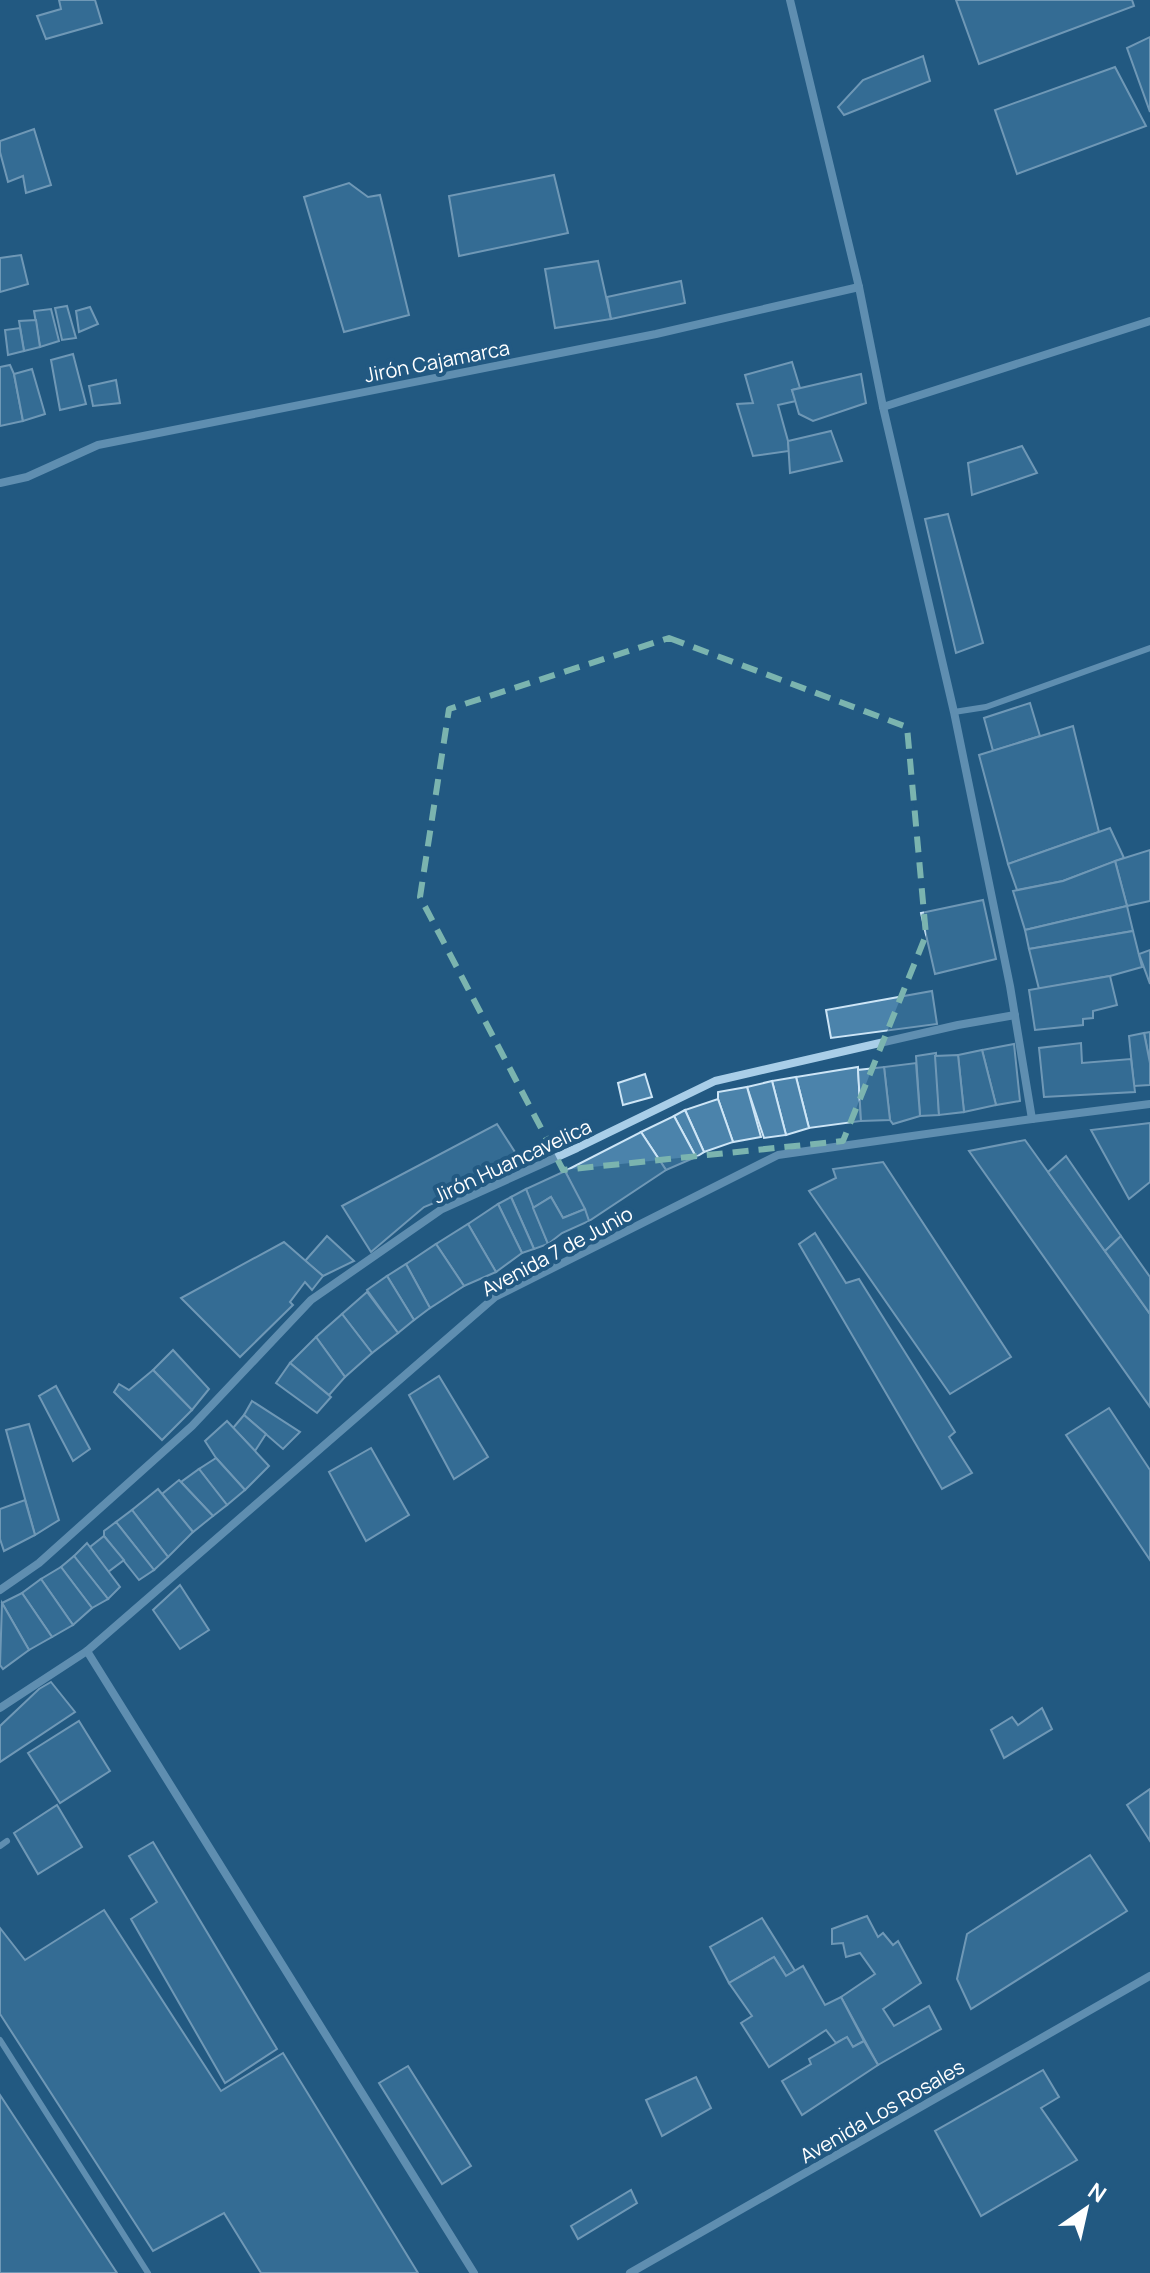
<svg xmlns="http://www.w3.org/2000/svg" width="1150" height="2273" font-family="Manrope,sans-serif">
<rect width="100%" height="100%" fill="#225982"/>
<g fill="#4b83ab" stroke="#cde5f6" stroke-width="2">
<polygon points="59,0 95,0 102,23 46,39 37,16 61,9"/>
<polygon points="956,0 1132,0 1134,6 979,64"/>
<polygon points="1150,37 1150,112 1127,48"/>
<polygon points="923,56 930,81 844,115 838,107 863,80"/>
<polygon points="1115,67 1146,126 1017,174 995,110"/>
<polygon points="34,129 51,185 26,193 23,176 8,182 0,152 0,141"/>
<polygon points="554,175 568,233 459,256 449,196"/>
<polygon points="349,183 368,197 380,195 409,315 344,332 304,197"/>
<polygon points="21,255 28,284 0,292 0,258"/>
<polygon points="598,261 611,319 555,328 545,269"/>
<polygon points="681,281 685,303 611,319 607,297"/>
<polygon points="67,306 76,338 62,340 55,308"/>
<polygon points="90,307 98,324 79,332 76,311"/>
<polygon points="51,309 59,341 40,347 34,311"/>
<polygon points="36,320 40,347 24,351 19,321"/>
<polygon points="20,328 24,351 8,355 5,330"/>
<polygon points="73,354 86,404 60,410 51,360"/>
<polygon points="792,362 800,388 792,390 796,401 778,405 788,441 789,451 753,456 737,404 753,403 745,375"/>
<polygon points="10,365 14,374 23,421 0,426 0,367"/>
<polygon points="32,369 45,414 23,421 14,374"/>
<polygon points="861,374 866,403 813,421 799,414 792,390"/>
<polygon points="116,380 120,403 93,406 89,386"/>
<polygon points="831,431 842,461 790,473 788,441"/>
<polygon points="1022,446 1037,473 972,495 968,463"/>
<polygon points="948,514 983,643 956,653 925,519"/>
<polygon points="1030,703 1040,736 993,751 984,718"/>
<polygon points="1073,726 1099,832 1008,864 979,755"/>
<polygon points="1110,828 1124,858 1063,881 1017,890 1008,864"/>
<polygon points="1150,850 1150,901 1127,906 1115,861"/>
<polygon points="1115,861 1127,906 1025,930 1013,891 1063,881"/>
<polygon points="983,900 996,959 935,974 921,913"/>
<polygon points="1127,906 1133,931 1029,949 1025,930"/>
<polygon points="1133,931 1142,967 1110,976 1039,989 1029,949"/>
<polygon points="1150,950 1150,984 1139,954"/>
<polygon points="1110,976 1117,1005 1093,1011 1093,1018 1083,1019 1083,1025 1035,1030 1029,990"/>
<polygon points="932,991 937,1024 831,1038 826,1010"/>
<polygon points="1150,1032 1150,1063 1144,1033"/>
<polygon points="1144,1033 1150,1063 1150,1085 1134,1086 1129,1036"/>
<polygon points="1081,1043 1082,1063 1131,1059 1135,1092 1044,1097 1039,1048"/>
<polygon points="1014,1044 1020,1101 996,1105 982,1050"/>
<polygon points="982,1050 996,1105 964,1112 958,1055"/>
<polygon points="936,1053 939,1115 920,1116 916,1056"/>
<polygon points="958,1055 964,1112 939,1115 935,1056"/>
<polygon points="916,1063 920,1116 893,1124 890,1120 884,1067"/>
<polygon points="858,1067 861,1121 809,1128 796,1077"/>
<polygon points="884,1067 890,1120 861,1121 858,1070"/>
<polygon points="645,1074 652,1097 623,1105 618,1083"/>
<polygon points="796,1077 809,1128 786,1135 772,1081"/>
<polygon points="772,1081 786,1135 764,1138 747,1087"/>
<polygon points="747,1087 761,1137 733,1142 718,1099 718,1092"/>
<polygon points="718,1099 733,1142 704,1152 685,1110"/>
<polygon points="685,1110 704,1152 696,1157 674,1116"/>
<polygon points="674,1116 696,1157 666,1170 641,1132"/>
<polygon points="1150,1123 1150,1182 1129,1199 1091,1130"/>
<polygon points="497,1124 520,1160 463,1191 424,1207 371,1252 342,1206"/>
<polygon points="641,1132 666,1170 589,1221 565,1171"/>
<polygon points="1025,1140 1150,1314 1150,1407 969,1151"/>
<polygon points="1066,1156 1121,1236 1105,1251 1048,1172"/>
<polygon points="883,1162 1011,1357 950,1394 809,1191 836,1178 833,1169"/>
<polygon points="565,1171 585,1209 563,1218 551,1197 533,1208 526,1189"/>
<polygon points="526,1189 548,1244 534,1249 511,1197"/>
<polygon points="511,1197 534,1249 522,1253 498,1204"/>
<polygon points="551,1197 563,1218 585,1209 589,1221 562,1233 548,1244 533,1208"/>
<polygon points="498,1204 522,1253 496,1272 468,1224"/>
<polygon points="468,1224 496,1272 464,1286 436,1244"/>
<polygon points="815,1233 846,1283 859,1279 955,1432 949,1437 972,1473 942,1489 799,1244"/>
<polygon points="327,1236 354,1261 323,1276 305,1261"/>
<polygon points="1121,1236 1150,1277 1150,1314 1105,1251"/>
<polygon points="284,1242 323,1276 312,1290 305,1282 290,1302 293,1305 240,1357 181,1298"/>
<polygon points="436,1244 464,1286 430,1308 406,1264"/>
<polygon points="406,1264 430,1308 414,1320 387,1276"/>
<polygon points="387,1276 414,1320 398,1333 367,1290"/>
<polygon points="367,1292 398,1333 372,1353 342,1314"/>
<polygon points="342,1314 372,1353 345,1377 316,1337"/>
<polygon points="316,1337 345,1377 329,1395 290,1363"/>
<polygon points="173,1350 209,1389 192,1410 153,1370"/>
<polygon points="290,1363 331,1397 317,1413 276,1383"/>
<polygon points="153,1370 192,1410 162,1440 114,1392 119,1384 129,1390"/>
<polygon points="439,1376 488,1457 454,1479 409,1395"/>
<polygon points="56,1386 90,1449 73,1461 39,1396"/>
<polygon points="252,1401 300,1432 283,1449 244,1415"/>
<polygon points="1109,1408 1150,1470 1150,1560 1066,1435"/>
<polygon points="244,1415 266,1434 255,1451 233,1428"/>
<polygon points="227,1421 269,1466 245,1490 216,1458 205,1441"/>
<polygon points="29,1424 59,1520 35,1535 6,1430"/>
<polygon points="371,1448 409,1515 366,1541 329,1472"/>
<polygon points="216,1458 245,1490 227,1505 199,1469"/>
<polygon points="199,1469 227,1505 213,1516 181,1482"/>
<polygon points="179,1480 213,1516 193,1532 162,1494"/>
<polygon points="158,1489 193,1532 168,1557 132,1510"/>
<polygon points="25,1500 35,1535 4,1551 0,1539 0,1509"/>
<polygon points="132,1510 168,1557 154,1570 116,1522"/>
<polygon points="116,1522 154,1570 139,1580 104,1536 104,1531"/>
<polygon points="104,1536 124,1560 108,1572 90,1547"/>
<polygon points="87,1543 120,1587 108,1599 74,1556"/>
<polygon points="74,1556 108,1599 92,1608 61,1567"/>
<polygon points="61,1567 92,1608 73,1625 41,1579"/>
<polygon points="41,1579 73,1625 52,1637 22,1593"/>
<polygon points="180,1585 209,1630 180,1649 153,1610"/>
<polygon points="22,1593 52,1637 29,1650 2,1603"/>
<polygon points="2,1603 29,1650 3,1669 0,1665"/>
<polygon points="51,1682 75,1712 0,1762 0,1726 39,1689"/>
<polygon points="1042,1708 1052,1729 1004,1758 991,1730 1012,1717 1018,1725"/>
<polygon points="79,1721 110,1771 60,1803 28,1753"/>
<polygon points="1150,1789 1150,1841 1127,1805"/>
<polygon points="57,1805 82,1847 38,1874 14,1833"/>
<polygon points="153,1842 277,2049 225,2083 131,1919 157,1902 129,1856"/>
<polygon points="1090,1855 1127,1911 971,2009 957,1979 967,1934"/>
<polygon points="104,1910 221,2091 283,2053 418,2273 261,2273 224,2213 153,2251 0,2014 0,1928 25,1960"/>
<polygon points="867,1916 878,1937 883,1933 893,1945 898,1941 921,1983 883,2009 894,2026 929,2006 941,2029 878,2065 841,1997 875,1974 860,1953 846,1957 843,1943 832,1944 832,1929"/>
<polygon points="762,1918 795,1971 786,1976 774,1957 729,1983 710,1947"/>
<polygon points="774,1957 786,1976 803,1966 825,2005 841,1997 864,2041 853,2047 847,2037 836,2043 826,2030 769,2067 741,2023 752,2016 729,1983"/>
<polygon points="847,2037 853,2047 864,2041 878,2065 802,2115 782,2081 811,2064 809,2059"/>
<polygon points="408,2066 471,2166 442,2184 379,2083"/>
<polygon points="1043,2070 1059,2097 1041,2108 1077,2160 981,2216 935,2131"/>
<polygon points="696,2077 711,2108 662,2136 646,2100"/>
<polygon points="0,2095 117,2273 0,2273"/>
<polygon points="631,2190 637,2203 578,2239 571,2226"/>
</g>
<g fill="none" stroke-linecap="round" stroke-linejoin="round">
<g stroke="#a9cee8" stroke-width="6">
<polyline points="954,712 986,707 1150,648"/>
<polyline points="0,1846 7,1841"/>
<polyline points="0,2040 148,2273"/>
</g>
<g stroke="#a9cee8" stroke-width="8">
<polyline points="790,0 859,287 883,407 954,712 1010,986 1032,1119"/>
<polyline points="883,407 1150,321"/>
<polyline points="0,483 27,477 98,445 656,334 859,287"/>
<polyline points="0,1590 39,1563 192,1426 311,1300 442,1209 577,1148 715,1081 958,1025 1015,1015"/>
<polyline points="87,1651 474,2273"/>
<polyline points="0,1708 87,1651 495,1297 778,1155 1032,1119 1150,1104"/>
<polyline points="630,2273 1150,1976"/>
</g>
</g>
<path d="M0 0H1150V2273H0ZM669,638L907,727L926,935L843,1141L563,1170L420,897L449,709Z" fill="#225982" fill-opacity=".55" fill-rule="evenodd"/>
<path fill="none" stroke="#7bb4af" stroke-width="6" stroke-dasharray="16 10" stroke-linejoin="round" d="M669,638L907,727L926,935L843,1141L563,1170L420,897L449,709Z"/>
<g text-anchor="middle" dominant-baseline="central" stroke-width="8" stroke-linejoin="round" paint-order="stroke">
<g font-size="20" fill="#fff" stroke="#225982">
<text transform="translate(437 361) rotate(-11)">Jirón Cajamarca</text>
<text transform="translate(512 1161) rotate(-25)">Jirón Huancavelica</text>
<text transform="translate(557 1251) rotate(-28)">Avenida 7 de Junio</text>
<text transform="translate(882 2111) rotate(-30)">Avenida Los Rosales</text>
</g>
</g>
<g transform="translate(1086 2209) rotate(34)" stroke="#225982" stroke-width="6" paint-order="stroke">
<path d="M0-6L14 30L0 20L-14 30Z" fill="#ffffff"/>
<text y="-12" font-size="22" font-weight="bold" text-anchor="middle" fill="#ffffff">N</text>
</g>
</svg>
